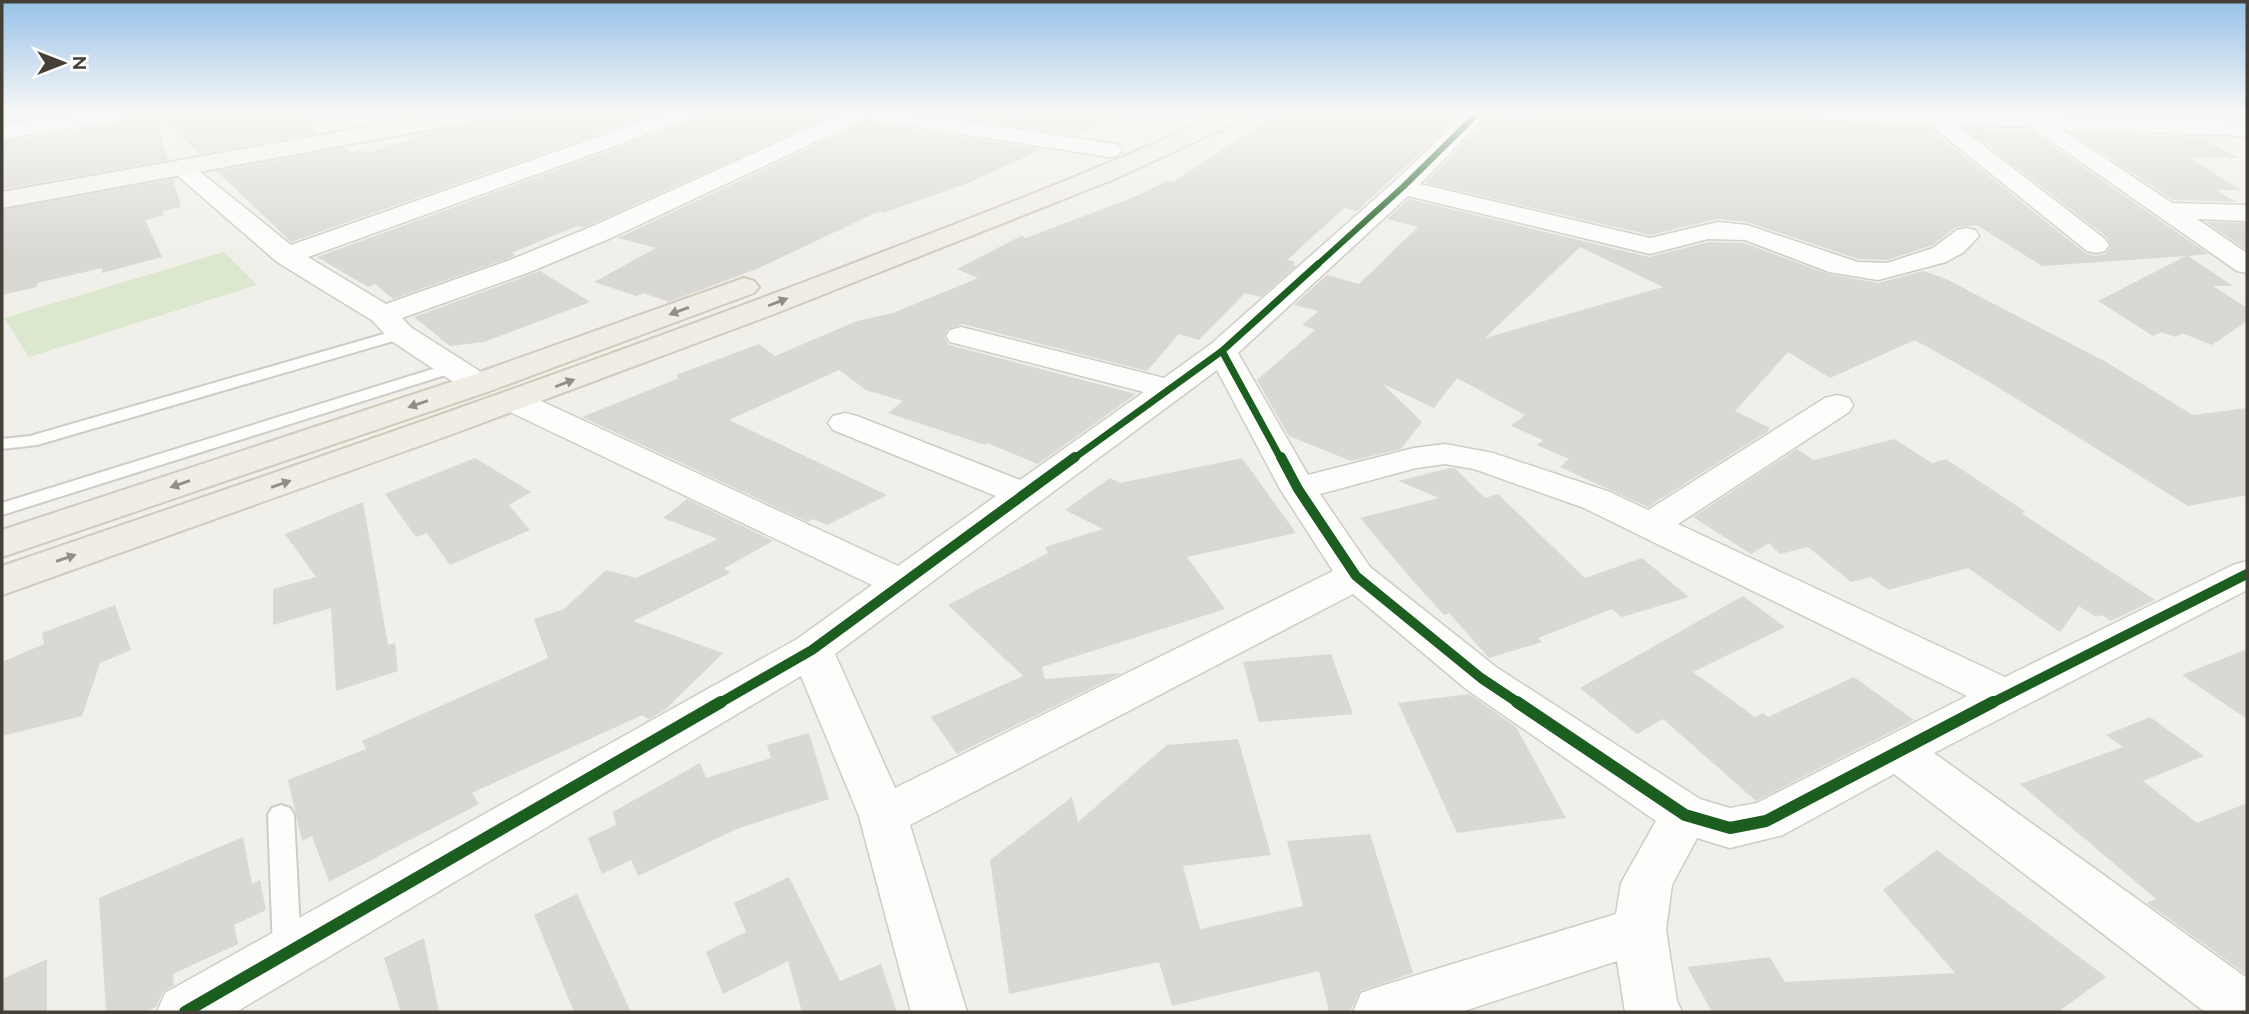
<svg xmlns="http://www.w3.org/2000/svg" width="2249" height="1014" font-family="Raleway,sans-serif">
<rect width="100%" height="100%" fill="#f0efea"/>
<polygon fill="#dce8cd" points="224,252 257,285 29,357 4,318"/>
<g fill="#d9d8d3" fill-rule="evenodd">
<polygon points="2,113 67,113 2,122"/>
<polygon points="134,113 155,113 168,160 2,189 2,141 121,123 130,119"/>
<polygon points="156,113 309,113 317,133 200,154"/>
<polygon points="495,113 658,113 291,242 217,171 342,148 351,152 360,150 368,153 435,131 490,121"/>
<polygon points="698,113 838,113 592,224 583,227 577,226 511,253 515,255 509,258 393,299 375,284 368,287 317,257 693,120"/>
<polygon points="921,113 1126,113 1075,135"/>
<polygon points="1278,113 1463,113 1357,211 1344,208 1287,260 1295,262 1293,265 1296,266 1261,297 1245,293 1199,340 1179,334 1147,371 962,324 948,329 944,337 949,345 1136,394 1038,464 987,443 985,445 888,413 903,401 866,390 839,370 729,420 887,495 827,525 813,519 808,522 582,417 679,378 676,375 759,344 775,356 857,321 893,313 978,278 957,269 1021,236 1026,238 1134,197 1167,181 1173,182"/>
<polygon points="1512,113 1681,113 1733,116 1735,113 1747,113 1779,119 1780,113 1813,113 1817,119 1827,123 1927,126 2085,253 2095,256 2106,254 2111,246 2107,237 1965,128 2030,130 2208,254 2188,256 2233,286 2213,286 2247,308 2247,321 2212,345 2182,333 2176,337 2161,332 2153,336 2098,301 2186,256 2042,266 1977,225 1956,227 1933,245 1887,260 1858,259 1747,222 1717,219 1650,235 1425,183 1491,115 1512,117"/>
<polygon points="864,122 1043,149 968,183 883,213 879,211 759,268 669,302 643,293 637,296 594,282 656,248 618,238"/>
<polygon points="2071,132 2199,137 2238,158 2190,158 2241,190 2216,190 2236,202 2173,200"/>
<polygon points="173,179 181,207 163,211 164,215 145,220 162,257 102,273 102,268 37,283 37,287 2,295 2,210"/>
<path d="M1409,199L1649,257L1708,242L1744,243L1828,274L1878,283L1923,271L1946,279L2106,362L2193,415L2247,408V495L2188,506L1991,383L1915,340L1830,378L1788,352L1735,411L1770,428L1768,431L1648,507L1560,467L1569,459L1537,445L1543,440L1511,426L1525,415L1457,378L1434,408L1383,384L1422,422L1401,449L1351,461L1289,436L1257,380L1315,330L1302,325L1319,311L1294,305L1327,275L1359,284L1418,227L1387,219ZM1580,247L1663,287L1485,338Z"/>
<polygon points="2206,222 2247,223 2247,250"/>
<polygon points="540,271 590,302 484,342 450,346 414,317"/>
<polygon points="1894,439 1932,463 1946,459 2026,512 2021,513 2155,600 2111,621 2102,615 2096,617 2079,606 2060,632 1968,568 1888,590 1871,577 1851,582 1808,547 1780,554 1769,543 1751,554 1693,517 1797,449 1814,460"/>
<polygon points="475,458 531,492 509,505 530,530 450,565 427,533 416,537 385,494"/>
<polygon points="1242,458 1296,533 1187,557 1225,609 1042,667 1045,679 1122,673 957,754 931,717 1023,676 948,605 1048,553 1045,547 1103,529 1065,510 1110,478 1120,483"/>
<polygon points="1450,468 1455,468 1485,498 1498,494 1585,578 1642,558 1689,597 1622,617 1612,609 1538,638 1542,642 1489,658 1449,613 1444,615 1407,574 1360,518 1439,498 1398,481"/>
<polygon points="687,499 773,541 724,568 730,573 633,621 723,653 665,710 649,719 642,715 472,793 479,804 329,882 312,836 302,841 288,780 366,749 362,741 548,658 534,619 564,609 606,570 636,578 718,539 663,518"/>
<polygon points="363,502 388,645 395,643 398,671 336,691 331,608 273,625 273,589 316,577 285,534"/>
<polygon points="1743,596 1785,627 1693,672 1755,717 1763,713 1768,717 1854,677 1914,720 1756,801 1663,719 1637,734 1580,688"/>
<polygon points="115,605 131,650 100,663 82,716 2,736 2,662 44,644 42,633"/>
<polygon points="2247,649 2247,719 2182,675"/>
<polygon points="1331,654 1353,714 1259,722 1243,662"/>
<polygon points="1469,694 1516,727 1566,818 1457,833 1398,703"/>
<polygon points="2150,717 2204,756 2143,781 2197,823 2247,803 2247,975 2147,903 2156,899 2020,784 2123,747 2106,735"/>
<polygon points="809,733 829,799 739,828 638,876 631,860 602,874 588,838 616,825 613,812 700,763 706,778 771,758 767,745"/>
<polygon points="1238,739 1271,855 1183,866 1200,929 1303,906 1287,841 1370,834 1413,973 1360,991 1350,1012 1329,1012 1319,971 1172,1006 1159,962 1009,994 990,860 1072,797 1078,822 1167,745"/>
<polygon points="243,837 252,884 260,880 266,910 234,925 238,944 173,974 174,985 163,992 156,1007 145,1012 106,1012 99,898"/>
<polygon points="1937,850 2106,977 2058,1012 1712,1012 1687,967 1770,957 1785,982 1955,973 1883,890"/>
<polygon points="789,877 840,981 881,964 897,1012 802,1012 788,961 723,994 706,952 746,932 734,903"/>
<polygon points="577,894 631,1012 574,1012 534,915"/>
<polygon points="424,938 439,1012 401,1012 384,958"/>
<polygon points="47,959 47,1012 2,1012 2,979"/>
</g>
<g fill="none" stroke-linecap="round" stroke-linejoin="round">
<g stroke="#ceccc8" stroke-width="4">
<g id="lane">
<polygon points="401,329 407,331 409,334 407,337 37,445 2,449 2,439 30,436"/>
<polygon points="452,363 460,368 458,371 2,515 2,503"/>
<polygon points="281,805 290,808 294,815 301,950 297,959 287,963 277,959 273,950 268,815 272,808"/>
</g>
</g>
<g stroke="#ceccc8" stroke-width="3">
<g id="street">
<polygon points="82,113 131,113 128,118 120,120 2,139 2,125"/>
<polygon points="665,113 695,113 692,118 308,257 386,304 510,260 593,226 843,113 906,113 1110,143 1118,145 1122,150 1118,155 1110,157 864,119 611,238 530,272 402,318 412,328 489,377 494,384 489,391 478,394 467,391 390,340 373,321 277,262 169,168 173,163 189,163 291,245"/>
<path d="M1466,113H1489L1420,184L1650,238L1718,222L1747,225L1858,262L1887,263L1933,248L1957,230L1966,228L1975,230L1979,236L1964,252L1946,262L1878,280L1829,272L1745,240L1708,239L1650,254L1408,196L1238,353L1308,475L1414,448L1445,444L1493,453L1610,492L1648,510L1825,398L1837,395L1849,398L1853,405L1849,412L1678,524L2005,677L2233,565L2247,561V590L1934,753L2247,978V1012H2205L1894,774L1783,835L1730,848L1697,838L1672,885L1666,930L1677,1001L1682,1012H1625L1617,961L1461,1012H1353L1361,993L1381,986L1616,914L1621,883L1656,821L1466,689L1353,594L910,825L967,1012H911L859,816L801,676L236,1012H157L165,993L797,639L872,585L504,409L500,402L504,395L516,392L528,395L898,566L996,496L833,430L828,423L833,416L845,413L857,416L1020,480L1144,392L950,342L946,336L950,330L961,327L1164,378L1211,344L1394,182ZM1217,370L1280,489L1333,571L895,788L835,654ZM1445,464L1474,469L1584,508L1967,696L1757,803L1730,808L1700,799L1496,667L1370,567L1320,494L1416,468Z"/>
<polygon points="1816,113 2034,113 2247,122 2247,136 2062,129 2172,203 2247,205 2247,221 2197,219 2247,253 2247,273 2237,271 2031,127 1957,125 2105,239 2109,245 2105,251 2096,253 2087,251 1928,123 1827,120 1819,118"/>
</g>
</g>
<g stroke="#ceccc2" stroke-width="4">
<polygon id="secondary" points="445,113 492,113 489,118 481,120 2,208 2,192"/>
</g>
<g stroke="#d0cbba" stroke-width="4">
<g id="primary">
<path d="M1222,113H1250L1247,118L1112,180L774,314L450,435L2,595V566C278,472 555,377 828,273C960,222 1093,173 1222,113Z"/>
<polygon points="744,278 754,281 759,287 754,293 490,391 2,557 2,530 466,377"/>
</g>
</g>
<use href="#lane" fill="#fdfdfc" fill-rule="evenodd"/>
<use href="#street" fill="#fdfdfc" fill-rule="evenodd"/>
<use href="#secondary" fill="#f6f4ef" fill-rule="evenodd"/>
<use href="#primary" fill="#efede5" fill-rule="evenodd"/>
<g stroke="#fff" stroke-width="9">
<polyline id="cycleway-far3" points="1316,266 1403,187 1478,113"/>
</g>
<g stroke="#fff" stroke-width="10">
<g id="cycleway-far2">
<polyline points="1222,351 1281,459"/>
<polyline points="1073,459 1222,351 1318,264"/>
</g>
</g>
<g stroke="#fff" stroke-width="14">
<g id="cycleway-far1">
<polyline points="1281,457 1298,489 1356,576 1481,678 1520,704"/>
<polyline points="718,704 812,650 1075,457"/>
<polyline points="1990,704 2247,574"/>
</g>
</g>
<g stroke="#fff" stroke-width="17">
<g id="cycleway">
<polyline points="1517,702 1685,815 1730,828 1766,821 1993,702"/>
<polyline points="185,1012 721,702"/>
</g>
</g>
<use href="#cycleway-far3" stroke="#1b5e20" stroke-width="6"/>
<use href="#cycleway-far2" stroke="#1b5e20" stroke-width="7"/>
<use href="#cycleway-far1" stroke="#1b5e20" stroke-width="10"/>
<use href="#cycleway" stroke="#1b5e20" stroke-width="12"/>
</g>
<defs><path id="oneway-solid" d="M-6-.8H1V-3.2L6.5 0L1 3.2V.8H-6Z" transform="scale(1.75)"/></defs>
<g fill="#928e85">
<use href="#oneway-solid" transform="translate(778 302) rotate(-21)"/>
<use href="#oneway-solid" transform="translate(679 311) rotate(160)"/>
<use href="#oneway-solid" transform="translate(565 383) rotate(-21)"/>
<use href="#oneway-solid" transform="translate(418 404) rotate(161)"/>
<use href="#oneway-solid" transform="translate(180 484) rotate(161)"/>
<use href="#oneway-solid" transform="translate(281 484) rotate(-19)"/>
<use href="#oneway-solid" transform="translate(66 558) rotate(-19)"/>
</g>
<linearGradient id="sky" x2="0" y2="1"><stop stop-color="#98c2e8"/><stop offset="0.44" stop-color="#f8f8f6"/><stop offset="1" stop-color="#f8f8f6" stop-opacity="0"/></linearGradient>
<rect width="2249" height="255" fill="url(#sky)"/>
<rect width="2249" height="1014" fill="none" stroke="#454037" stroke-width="7"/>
<g transform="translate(63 63) rotate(90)" stroke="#ffffff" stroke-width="5" paint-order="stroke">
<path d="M0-5L12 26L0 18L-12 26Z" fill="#454037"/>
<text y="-10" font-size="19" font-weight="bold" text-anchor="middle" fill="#454037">N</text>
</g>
</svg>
